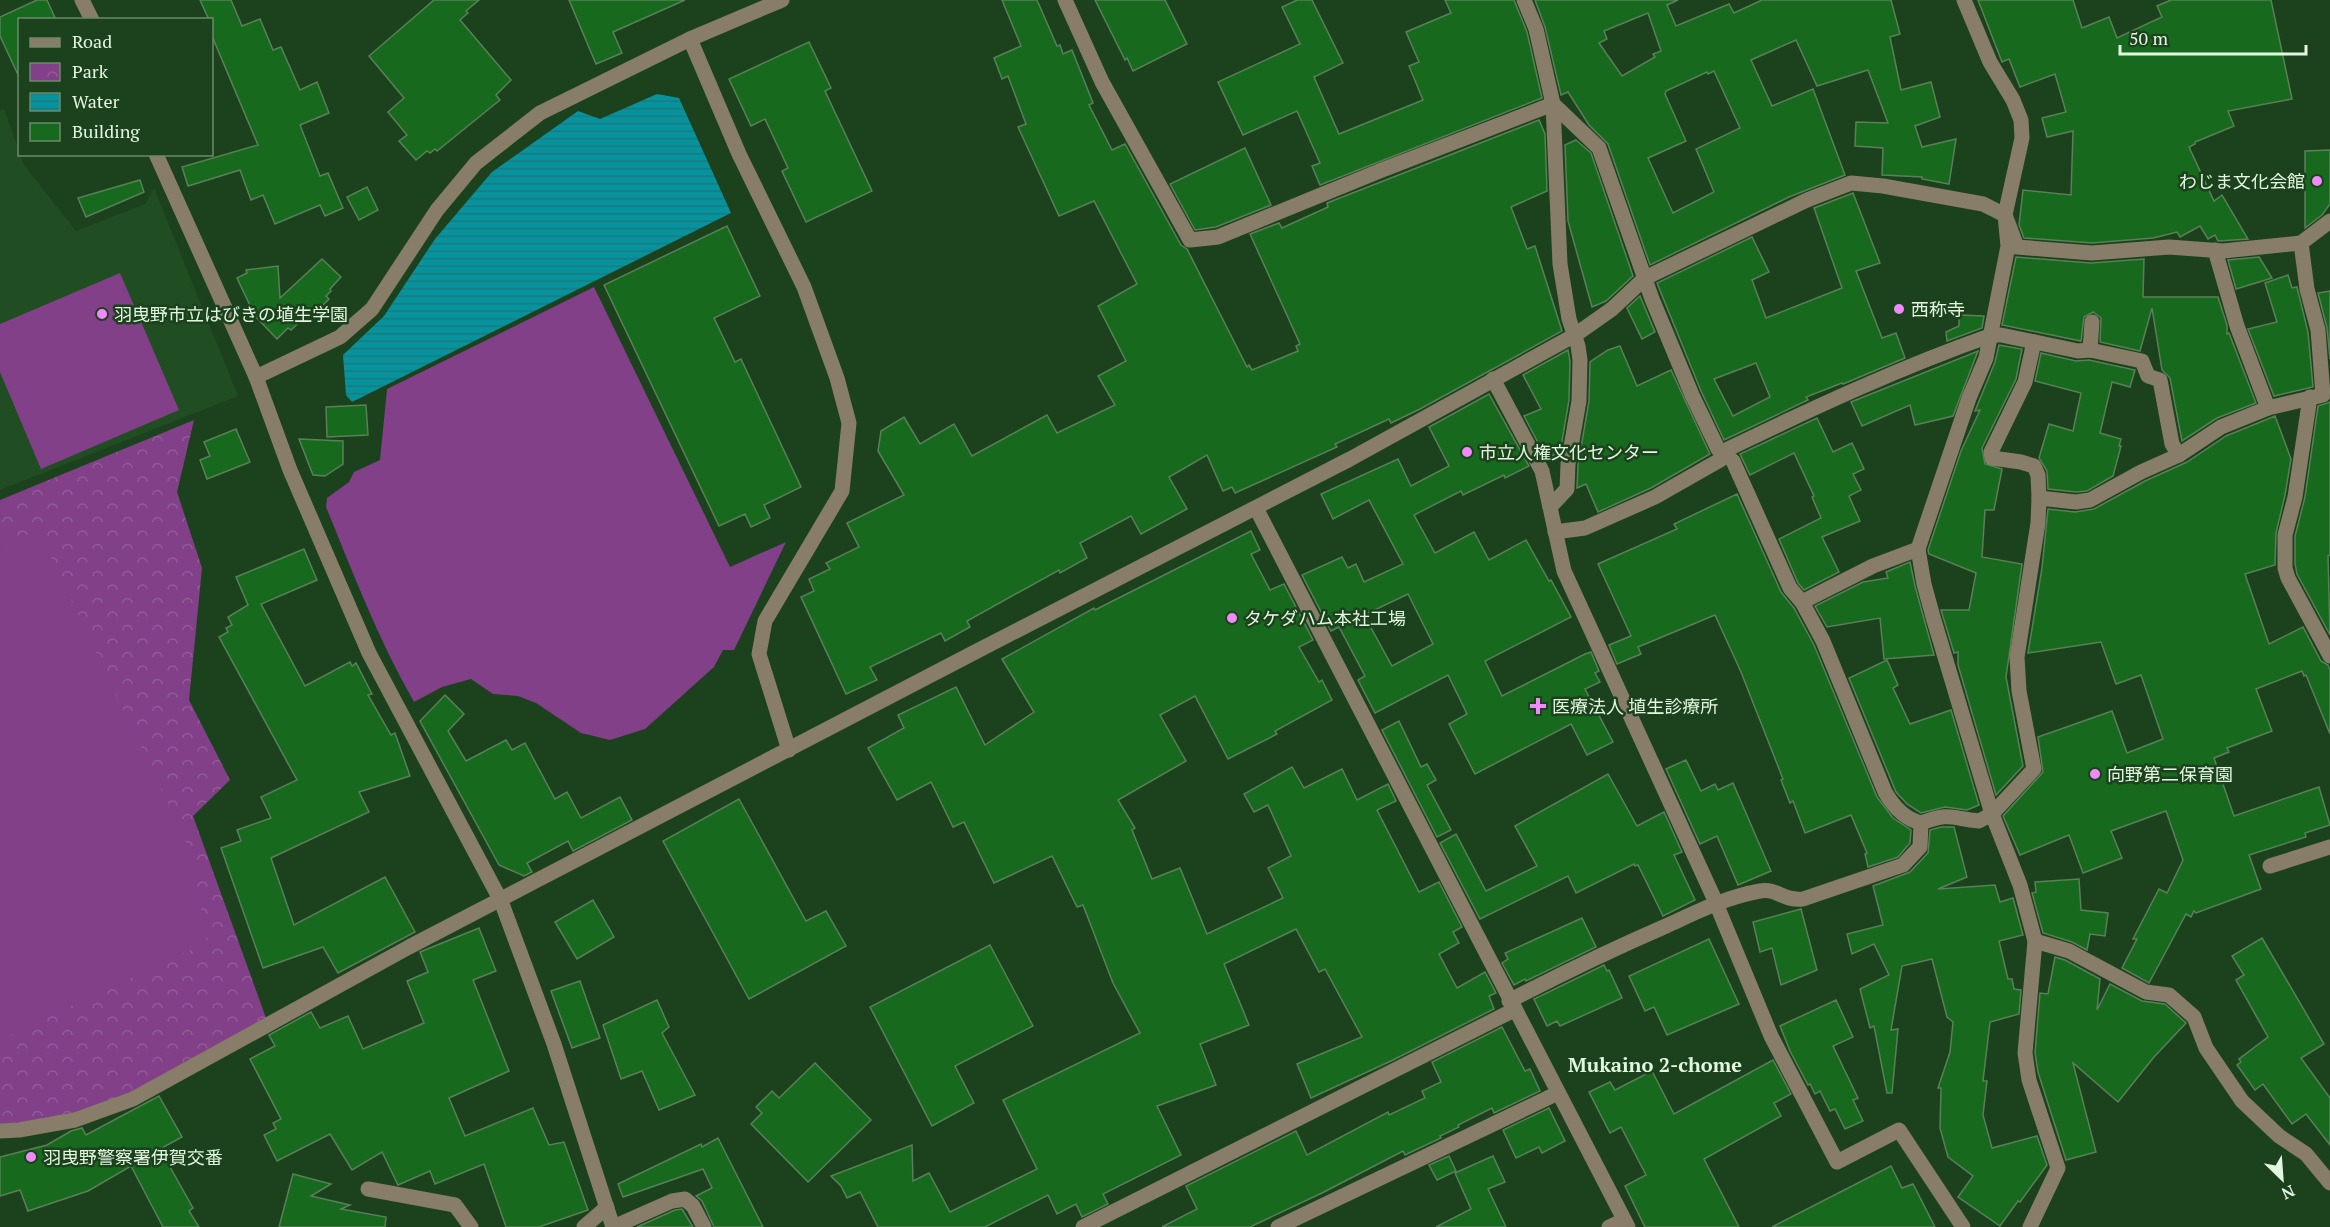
<svg xmlns="http://www.w3.org/2000/svg" width="2330" height="1227" font-family="'PT Serif','Noto Sans JP',serif">
<defs>
<pattern id="park-crowns" width="20" height="18" patternUnits="userSpaceOnUse" patternTransform="scale(1.5)"><rect width="20" height="18" fill="#814088"/><path d="M2 6a3 3 0 1 1 6 0M12 15a3 3 0 1 1 6 0" fill="none" stroke="#935c98"/></pattern>
<pattern id="water-rules" width="6" height="5" patternUnits="userSpaceOnUse" patternTransform="scale(1.5)"><rect width="6" height="5" fill="#07939d"/><path d="M0 2.5h6" fill="none" stroke="#1c797e"/></pattern>
</defs>
<rect width="100%" height="100%" fill="#1c411d"/>
<polygon fill="#214d22" points="4,109 24,165 76,231 145,204 154,188 238,396 0,490 0,111"/>
<polygon fill="url(#park-crowns)" points="194,420 177,492 202,568 189,700 230,780 193,816 266,1018 130,1093 73,1114 0,1126 0,500"/>
<g fill="#814088">
<polygon points="120,273 179,410 41,469 0,372 0,324"/>
<path d="M594,287L730,567L786,542L734,650H723L714,667L645,729L610,740L581,733L536,703L518,696L493,694L471,679L442,687L414,702C378,639 353,573 326,507L327,498L349,482L354,472L380,460L387,389Z"/>
<polygon points="38,530 190,850 207,942 0,1040 0,547"/>
</g>
<polygon fill="url(#water-rules)" points="657,94 679,98 731,213 352,402 346,395 343,355 384,316 435,239 492,172 578,111 600,119"/>
<g fill="#176a1d" stroke="#598058" stroke-width="1.5" fill-rule="evenodd">
<polygon points="37,0 47,0 56,20 20,20 20,79 0,36 0,17"/>
<polygon points="200,0 231,0 242,26 260,19 273,50 281,47 300,90 317,82 329,113 300,125 320,176 328,173 343,208 325,216 320,205 275,224 263,195 251,200 240,170 188,186 182,167 258,145 212,36 212,20 209,20"/>
<polygon points="434,0 479,0 466,11 468,13 460,20 511,80 496,95 500,100 437,151 435,149 430,153 427,151 416,160 399,141 407,135 388,112 404,98 369,56"/>
<polygon points="569,0 685,0 613,32 622,53 596,64"/>
<polygon points="1002,0 1037,0 1057,46 1060,45 1063,54 1072,50 1093,103 1089,105 1112,150 1125,144 1181,245 1187,249 1247,367 1249,365 1252,370 1298,351 1296,346 1300,344 1250,234 1279,223 1282,228 1328,207 1327,203 1539,120 1545,134 1547,191 1511,207 1527,249 1535,246 1562,331 1420,409 1391,423 1389,419 1335,444 1337,447 1235,493 1232,487 1223,491 1207,455 1169,477 1187,509 1141,534 1131,516 1080,543 1087,558 1060,573 1059,570 967,621 970,627 945,641 941,633 870,667 877,680 846,694 801,597 814,591 809,579 830,569 826,563 859,547 847,523 904,495 878,451 881,431 904,417 920,444 954,424 972,456 1047,415 1057,433 1115,405 1098,376 1126,361 1098,306 1137,284 1094,201 1059,216 1018,127 1026,124 1008,76 1002,79 994,58 1021,46"/>
<polygon points="1095,0 1165,0 1187,44 1133,71 1127,58 1125,60"/>
<polygon points="1297,0 1312,0 1343,63 1314,77 1339,134 1423,100 1409,66 1419,62 1406,32 1451,13 1445,0 1514,0 1527,32 1542,98 1320,185 1312,166 1320,163 1297,111 1243,135 1218,82 1300,44 1282,7"/>
<path d="M1535,0H1678L1667,5L1676,26L1729,4L1734,13L1762,0H1891L1900,34L1890,37L1901,90L1931,82L1940,117L1915,126L1922,147L1956,139L1949,184L1922,179V177L1882,175L1883,148L1855,146L1856,122L1888,123L1868,70L1817,86L1796,40L1751,60L1772,106L1813,89L1845,175L1789,197L1650,265L1608,144L1589,125L1568,92L1561,95L1545,27ZM1648,13L1661,51L1653,54L1655,57L1622,76L1599,43L1607,39L1604,31ZM1714,71L1740,128L1696,149L1714,192L1673,213L1648,158L1686,141L1665,94L1666,91L1707,72L1708,74Z"/>
<polygon points="1978,0 2073,0 2082,28 2109,17 2117,38 2162,17 2157,6 2171,0 2271,0 2292,99 2228,111 2234,126 2195,142 2195,144 2189,147 2214,201 2222,195 2248,239 2218,241 2215,235 2208,239 2200,226 2180,237 2177,232 2153,238 2092,243 2024,238 2019,225 2023,190 2071,195 2073,131 2047,137 2042,118 2066,112 2055,74 2020,87 2009,59 2002,62"/>
<polygon points="809,42 831,88 825,91 872,191 806,222 782,171 788,168 765,119 751,126 729,79"/>
<polygon points="1576,140 1591,153 1633,276 1606,301 1592,307 1568,221 1565,145"/>
<polygon points="1245,148 1271,205 1216,227 1195,230 1170,184"/>
<polygon points="2330,150 2330,204 2322,215 2305,228 2305,151"/>
<polygon points="140,180 144,192 86,217 78,198"/>
<polygon points="367,187 378,210 359,220 347,197"/>
<path d="M1853,193L1880,263L1856,271L1882,338L1896,333L1905,358L1843,384L1842,383L1806,397L1808,400L1724,440L1701,391L1657,283L1752,237L1769,272L1752,280L1766,318L1842,288L1814,208ZM1756,363L1770,397L1733,416L1714,379Z"/>
<polygon points="727,226 760,296 714,318 735,362 741,359 801,487 764,505 770,518 751,527 745,514 719,526 604,285"/>
<polygon points="2016,257 2091,263 2144,259 2143,297 2218,297 2227,325 2227,334 2229,333 2256,403 2217,418 2182,441 2170,378 2162,370 2152,308 2140,351 2100,342 2101,318 2093,312 2084,317 2081,341 2002,325"/>
<polygon points="2259,257 2272,278 2236,289 2228,260"/>
<polygon points="322,259 341,277 330,289 331,291 326,296 329,299 313,315 310,312 291,330 288,328 277,339 255,316 237,278 247,273 246,270 278,266 280,298"/>
<polygon points="2288,275 2292,288 2297,287 2308,332 2313,387 2274,396 2248,329 2277,322 2265,283"/>
<polygon points="2330,291 2330,359 2327,328 2318,293"/>
<polygon points="1640,296 1655,332 1642,339 1627,308"/>
<polygon points="1959,315 1984,316 1982,328 1947,341 1946,332 1959,326"/>
<polygon points="1999,345 2022,349 2016,379 1982,448 1985,464 2002,469 1994,510 1985,510 1982,557 2022,564 2006,677 2023,766 1996,795 1958,665 1958,652 1954,653 1941,610 1969,610 1976,573 1929,554 1928,550 1961,451 1980,410 1975,411 1995,362"/>
<polygon points="1620,346 1637,386 1671,370 1710,454 1651,488 1598,512 1586,484 1577,488 1578,465 1589,401 1590,362 1608,350"/>
<polygon points="1568,350 1570,361 1569,400 1560,453 1546,458 1524,416 1541,409 1523,375"/>
<polygon points="1978,351 1953,416 1915,425 1910,405 1862,426 1851,402"/>
<polygon points="2041,353 2076,361 2089,360 2135,370 2130,387 2112,382 2100,433 2121,439 2119,446 2121,446 2113,476 2087,491 2076,492 2048,489 2047,471 2039,458 2049,424 2073,431 2081,393 2035,381"/>
<path d="M1489,394L1529,466L1505,478L1504,475L1463,495L1461,491L1414,515L1435,553L1474,532L1489,560L1526,540L1549,581L1551,580L1571,617L1485,661L1502,696L1585,654L1591,652L1599,671L1595,673L1600,682L1585,689L1613,742L1587,755L1571,724L1475,774L1449,724L1467,714L1448,675L1375,713L1358,680L1365,676L1339,627L1331,631L1302,575L1342,557L1348,568L1356,564L1364,582L1403,564L1369,500L1333,519L1321,494L1398,459L1411,486L1449,466L1429,427ZM1408,594L1433,644L1392,666L1364,615Z"/>
<polygon points="2330,402 2330,555 2328,556 2330,635 2297,574 2295,564 2295,536 2305,497 2318,406"/>
<polygon points="366,405 368,435 327,437 326,407"/>
<polygon points="2275,416 2291,459 2285,495 2276,533 2275,565 2245,574 2269,644 2303,627 2321,661 2328,665 2330,670 2330,734 2306,675 2304,676 2302,671 2256,689 2272,731 2227,748 2229,752 2214,758 2234,816 2319,787 2330,825 2305,833 2306,837 2249,855 2261,889 2196,913 2194,911 2191,917 2186,914 2149,983 2122,968 2137,939 2133,939 2159,889 2167,893 2183,860 2166,811 2111,831 2122,858 2083,873 2069,835 2020,855 2003,816 2043,772 2038,737 2112,711 2127,753 2163,739 2141,675 2116,684 2101,642 2028,653 2042,568 2048,509 2075,512 2094,509 2145,481 2187,462 2226,436"/>
<polygon points="1817,418 1833,452 1852,443 1864,469 1853,474 1861,490 1849,496 1860,521 1822,537 1839,572 1804,590 1798,583 1779,539 1821,518 1812,497 1814,496 1794,453 1750,475 1740,454"/>
<polygon points="236,429 250,462 207,479 200,460 210,456 204,442"/>
<polygon points="299,439 343,441 343,464 325,476 313,475"/>
<polygon points="1737,494 1781,592 1794,608 1814,645 1877,797 1893,818 1911,830 1910,843 1898,857 1868,867 1865,854 1867,853 1851,815 1805,833 1793,801 1790,803 1781,780 1783,779 1741,672 1715,615 1638,647 1641,654 1617,664 1609,645 1631,636 1598,564 1677,529 1674,524"/>
<polygon points="1251,531 1260,550 1251,554 1270,590 1284,584 1313,640 1299,647 1319,682 1322,680 1332,700 1275,731 1277,734 1228,759 1195,696 1160,715 1186,761 1118,800 1135,828 1132,830 1152,879 1180,868 1207,934 1283,898 1268,868 1291,856 1268,805 1254,812 1244,794 1292,767 1304,788 1342,769 1357,800 1388,784 1396,801 1377,810 1419,892 1439,882 1462,927 1453,932 1459,943 1439,954 1457,988 1485,972 1496,993 1489,996 1494,1009 1393,1060 1311,1098 1297,1064 1362,1037 1325,969 1319,972 1296,929 1224,964 1249,1025 1200,1044 1216,1085 1157,1106 1181,1155 1103,1194 1108,1204 1082,1217 1076,1204 1057,1214 1048,1195 985,1227 878,1227 860,1192 847,1198 841,1186 831,1176 912,1145 913,1181 929,1173 950,1212 1037,1169 1003,1100 1140,1033 1113,983 1083,905 1077,907 1052,856 994,883 964,822 953,827 931,782 897,800 868,748 904,728 898,715 956,687 985,745 1034,712 1002,659 1094,608 1095,610"/>
<polygon points="304,549 317,580 261,604 305,686 350,662 352,666 356,663 372,694 368,695 391,735 395,733 410,776 359,792 369,812 271,858 294,925 385,877 415,932 338,973 323,947 263,968 221,848 241,841 237,830 271,818 261,797 297,780 219,637 228,632 226,628 232,625 228,617 248,605 236,577"/>
<polygon points="1910,562 1915,586 1934,655 1884,659 1880,618 1827,627 1815,606 1863,582 1888,578 1886,572"/>
<polygon points="1887,660 1898,685 1893,688 1910,724 1951,710 1979,805 1967,810 1945,807 1921,813 1907,804 1896,792 1849,678"/>
<polygon points="445,695 464,714 448,731 466,761 506,740 512,750 525,743 555,799 567,792 581,818 620,797 632,820 573,851 568,841 527,863 532,872 524,876 499,865 420,721"/>
<polygon points="1399,721 1421,767 1427,764 1436,780 1427,785 1451,830 1437,837 1382,730"/>
<polygon points="1686,760 1701,791 1715,784 1718,790 1733,783 1771,871 1738,885 1717,836 1700,844 1666,769"/>
<polygon points="1608,774 1637,826 1664,812 1682,852 1674,855 1695,900 1663,916 1638,865 1635,866 1634,864 1576,893 1568,876 1480,919 1440,843 1456,834 1486,891 1537,866 1515,826"/>
<polygon points="739,799 806,921 826,911 846,946 749,999 663,841"/>
<polygon points="1941,827 1954,827 1967,877 1938,889 1995,885 2000,902 2013,898 2023,935 1999,941 2008,979 2012,979 2014,989 2021,990 2019,1014 1990,1022 1983,1081 1987,1081 1983,1115 1992,1148 2037,1136 2047,1165 2020,1202 2018,1201 2000,1226 1958,1197 1973,1176 1948,1157 1940,1128 1941,1088 1938,1088 1950,1052 1953,1022 1947,1017 1932,959 1902,966 1891,1030 1898,1029 1892,1093 1887,1093 1874,1026 1870,1028 1860,989 1889,975 1874,944 1852,954 1847,934 1883,925 1873,886 1910,872 1928,853 1930,830"/>
<polygon points="2079,879 2081,910 2108,913 2105,936 2090,934 2087,950 2072,942 2043,933 2032,893 2036,892 2035,882"/>
<polygon points="593,900 614,937 577,959 555,922"/>
<polygon points="1801,909 1817,970 1781,985 1772,948 1760,952 1753,922"/>
<polygon points="1582,918 1596,947 1526,981 1525,979 1514,985 1502,963 1508,959 1505,953"/>
<polygon points="479,928 496,971 473,980 509,1071 449,1098 465,1136 533,1108 549,1145 564,1142 588,1210 539,1227 506,1227 484,1164 435,1184 430,1171 398,1185 382,1152 352,1170 330,1134 277,1161 264,1135 276,1129 273,1123 281,1119 250,1059 275,1046 269,1035 311,1012 320,1028 348,1016 363,1049 424,1023 407,981 428,972 420,952"/>
<polygon points="2262,938 2324,1044 2301,1058 2330,1098 2330,1145 2306,1114 2292,1124 2263,1084 2255,1090 2237,1065 2241,1062 2239,1059 2268,1037 2236,980 2244,975 2232,956"/>
<polygon points="1709,939 1739,1004 1667,1035 1654,1007 1645,1011 1629,976"/>
<polygon points="990,945 1033,1026 955,1066 974,1103 932,1126 870,1007"/>
<polygon points="2055,957 2065,960 2100,979 2097,1010 2110,984 2142,1001 2165,1004 2186,1023 2154,1057 2118,1102 2073,1063 2096,1152 2066,1160 2038,1072 2035,1053 2040,993 2048,994"/>
<polygon points="1604,965 1607,971 1609,970 1622,998 1560,1026 1557,1021 1547,1026 1534,999"/>
<polygon points="580,981 600,1038 572,1048 551,991"/>
<polygon points="657,1000 669,1027 662,1033 695,1095 659,1110 642,1071 621,1079 603,1025"/>
<polygon points="1836,1000 1853,1037 1833,1046 1858,1098 1853,1100 1863,1121 1845,1129 1835,1109 1830,1111 1820,1091 1815,1094 1810,1084 1808,1085 1790,1051 1780,1026"/>
<polygon points="1502,1027 1525,1071 1530,1069 1540,1091 1494,1113 1492,1108 1458,1125 1459,1127 1440,1136 1441,1138 1405,1155 1403,1151 1324,1192 1250,1227 1162,1227 1197,1209 1186,1186 1296,1131 1307,1155 1388,1112 1389,1115 1425,1098 1422,1091 1441,1082 1432,1062"/>
<polygon points="1773,1060 1791,1094 1774,1103 1781,1116 1704,1159 1739,1227 1645,1227 1625,1186 1646,1175 1621,1127 1610,1133 1589,1092 1610,1082 1615,1090 1652,1071 1674,1114"/>
<polygon points="815,1063 871,1120 808,1182 751,1124 762,1113 756,1107 772,1091 779,1098"/>
<polygon points="159,1096 182,1137 160,1149 193,1208 189,1211 199,1227 163,1227 131,1166 88,1191 28,1211 20,1190 0,1196 0,1157 47,1145 71,1131 82,1128 86,1135"/>
<polygon points="1549,1108 1565,1141 1542,1153 1539,1147 1516,1158 1503,1130"/>
<polygon points="718,1138 763,1227 714,1227 702,1201 696,1196 712,1188 703,1169 623,1197 618,1184 701,1144 702,1147"/>
<polygon points="1449,1156 1456,1171 1437,1180 1429,1165"/>
<polygon points="1493,1156 1505,1182 1488,1189 1506,1227 1436,1227 1471,1209 1455,1173"/>
<polygon points="1891,1166 1902,1188 1913,1184 1935,1227 1772,1227"/>
<polygon points="293,1174 331,1184 311,1196 350,1205 341,1209 386,1217 385,1227 279,1227"/>
<polygon points="682,1209 693,1227 637,1227 675,1210"/>
</g>
<g fill="none" stroke-linecap="round" stroke-linejoin="round">
<g stroke="#887d68" stroke-width="15">
<polyline points="82,0 92,20"/>
<polyline points="1065,0 1102,82 1190,240 1218,237 1382,170 1553,104"/>
<polyline points="1524,0 1536,29 1553,104 1560,264 1569,319 1578,346 1580,360 1579,401 1568,464 1567,489 1550,507"/>
<polyline points="1964,0 1990,62 2013,100 2021,120 2022,138 2005,215 2008,246 1986,358 1969,398 1918,549 1924,584 1933,617 1992,814 2020,885 2035,941 2025,1053 2029,1080 2058,1168 2030,1227"/>
<polyline points="690,39 739,154 804,287 837,378 849,423 842,491 765,621 759,654 789,750"/>
<path d="M1553,104L1599,148L1652,299L1692,395L1718,449L1733,461L1790,588L1802,602L1823,641L1885,792C1893,806 1905,819 1921,823"/>
<polyline points="156,154 256,377 290,470 369,653 501,901 554,1044 613,1227 672,1201 685,1199 693,1206 704,1227"/>
<polyline points="2215,250 2237,326 2268,408"/>
<polyline points="2034,342 2025,382 1991,452 1992,458 2021,462 2034,466 2038,475 2039,498"/>
<polyline points="2090,350 2092,322"/>
<polyline points="256,377 340,337 372,309 437,210 476,163 540,113 690,39 782,0"/>
<polyline points="1493,379 1542,471 1564,571 1713,896 1771,1036 1837,1162 1899,1130 1963,1227"/>
<polyline points="2310,397 2295,497 2285,535 2285,568 2288,578 2330,656"/>
<polyline points="1256,508 1628,1227"/>
<path d="M1555,532L1585,528L1655,497L1720,460L1728,449C1815,407 1901,367 1992,335H2001L2078,351L2090,350L2142,361L2148,376L2160,380L2172,444L2179,455"/>
<polyline points="1802,602 1873,566 1918,549"/>
<polyline points="2270,866 2330,847"/>
<polyline points="2035,941 2069,951 2146,992 2169,995 2194,1017 2206,1048 2242,1101 2279,1136 2306,1154 2330,1183"/>
<path d="M1509,1001C1561,974 1613,949 1666,926C1697,912 1726,897 1760,891C1778,888 1782,901 1803,899L1903,865L1920,847L1921,823C1951,812 1950,818 1979,821L1992,814L2034,769L2019,691L2017,657L2038,523L2039,498L2076,502L2090,500L2141,472L2179,455L2221,427L2268,408L2323,395L2318,330L2307,289L2301,243"/>
<polyline points="0,1131 19,1130 75,1120 133,1099 409,947 979,650 1350,459 1575,335 1612,309 1645,278 1807,200 1851,183 1883,186 1983,204 2005,215 2017,247 2092,253 2169,247 2223,251 2301,243 2330,221"/>
<polyline points="368,1189 455,1205 471,1227"/>
<polyline points="584,1227 607,1207"/>
<polyline points="1083,1227 1514,1010"/>
<polyline points="1278,1227 1558,1093"/>
<polyline points="1609,1227 1624,1220"/>
</g>
</g>
<g fill="#ee8bf8" stroke="#1c411d" stroke-width="2">
<circle cx="2317" cy="181" r="6"/>
<circle cx="1899" cy="309" r="6"/>
<circle cx="102" cy="314" r="6"/>
<circle cx="1467" cy="452" r="6"/>
<circle cx="1232" cy="618" r="6"/>
<path d="M1535 697h6v6h6v6h-6v6h-6v-6h-6v-6h6z"/>
<circle cx="2095" cy="774" r="6"/>
<circle cx="31" cy="1157" r="6"/>
</g>
<g text-anchor="middle" dominant-baseline="central" stroke-width="5" stroke-linejoin="round" paint-order="stroke">
<g font-size="18" fill="#e2f7e0" stroke="#1c411d" text-anchor="start">
<text x="2305" y="181" text-anchor="end">わじま文化会館</text>
<text x="1911" y="309">西称寺</text>
<text x="114" y="314">羽曳野市立はびきの埴生学園</text>
<text x="1479" y="452">市立人権文化センター</text>
<text x="1244" y="618">タケダハム本社工場</text>
<text x="1552" y="706">医療法人 埴生診療所</text>
<text x="2107" y="774">向野第二保育園</text>
<text x="43" y="1157">羽曳野警察署伊賀交番</text>
</g>
<g font-size="20" font-weight="bold" fill="#e2f7e0" stroke="#1c411d">
<text x="1655" y="1064">Mukaino 2-chome</text>
</g>
</g>
<rect x="18" y="18" width="195" height="138" fill="#1c411d" stroke="#6b8a6b" stroke-width="1.5"/>
<rect x="30" y="38" width="30" height="9" fill="#887d68" stroke="#6b8a6b" stroke-width="1.5"/>
<text x="72" y="48" font-size="18" fill="#e2f7e0">Road</text>
<rect x="30" y="63" width="30" height="18" fill="url(#park-crowns)" stroke="#6b8a6b" stroke-width="1.5"/>
<text x="72" y="78" font-size="18" fill="#e2f7e0">Park</text>
<rect x="30" y="93" width="30" height="18" fill="url(#water-rules)" stroke="#6b8a6b" stroke-width="1.5"/>
<text x="72" y="108" font-size="18" fill="#e2f7e0">Water</text>
<rect x="30" y="123" width="30" height="18" fill="#176a1d" stroke="#6b8a6b" stroke-width="1.5"/>
<text x="72" y="138" font-size="18" fill="#e2f7e0">Building</text>
<g transform="translate(2282 1179) rotate(155)" stroke="#1c411d" stroke-width="4.5" paint-order="stroke">
<path d="M0-4.5L10 22L0 15L-10 22Z" fill="#e2f7e0"/>
<text y="-9" font-size="16" font-weight="bold" text-anchor="middle" fill="#e2f7e0">N</text>
</g>
<path d="M2120 45v9h186v-9" fill="none" stroke="#e2f7e0" stroke-width="3"/>
<text x="2129" y="45" font-size="18" fill="#e2f7e0" stroke="#1c411d" stroke-width="4.5" paint-order="stroke">50 m</text>
</svg>
